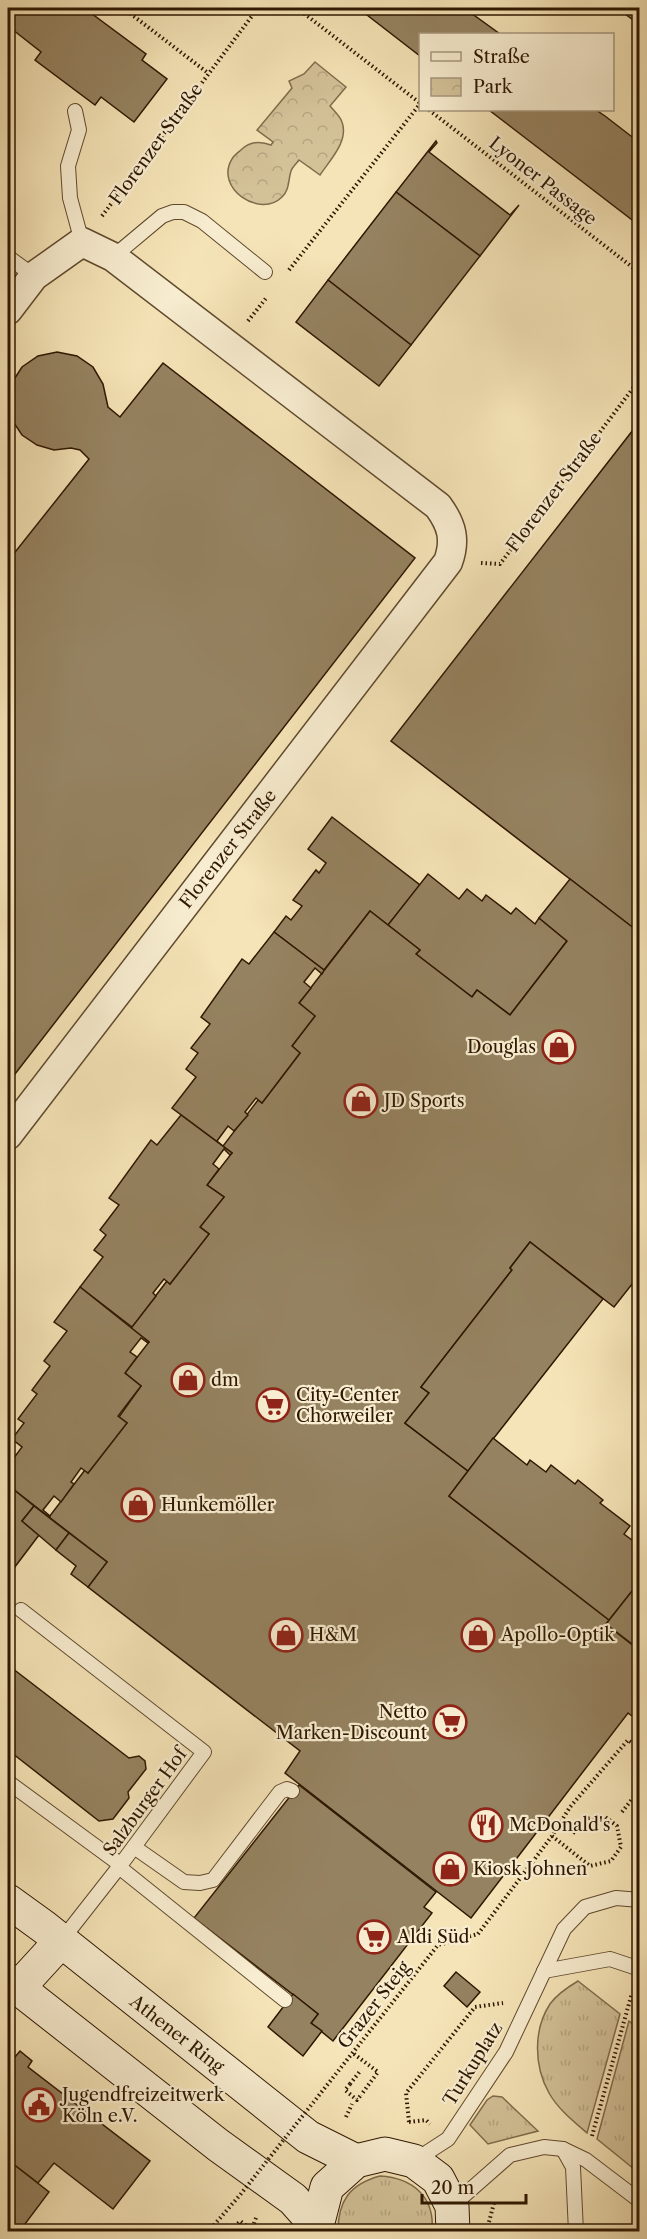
<svg xmlns="http://www.w3.org/2000/svg" width="647" height="2239" font-family="'Libre Caslon Text',serif">
<defs>
<pattern id="grass-tufts" width="24" height="20" patternUnits="userSpaceOnUse" patternTransform="scale(1.5)"><rect width="24" height="20" fill="#d3c198"/><path d="M3 7l-1-3M5 7V3M7 7l1-3M15 17l-1-3M17 17v-4M19 17l1-3" fill="none" stroke="#b5a581"/></pattern>
<pattern id="park-crowns" width="20" height="18" patternUnits="userSpaceOnUse" patternTransform="scale(1.5)"><rect width="20" height="18" fill="#d3c198"/><path d="M2 6a3 3 0 1 1 6 0M12 15a3 3 0 1 1 6 0" fill="none" stroke="#b5a581"/></pattern>
</defs>
<rect width="100%" height="100%" fill="#f5e4b7"/>
<filter id="stains"><feTurbulence type="fractalNoise" baseFrequency=".00333" numOctaves="4"/><feColorMatrix values="0 0 0 0 .2 0 0 0 0 .09 0 0 0 0 .02 0 0 0 .5 -.17"/></filter>
<radialGradient id="worn" r=".72"><stop offset=".6" stop-color="#630" stop-opacity="0"/><stop offset="1" stop-color="#630" stop-opacity=".3"/></radialGradient>
<g fill="url(#grass-tufts)" stroke="#806c4c" stroke-width="1.5">
<path d="M578,1981L620,2014L587,2133C573,2121 558,2109 549,2093C534,2066 533,2030 550,2004C557,1994 568,1987 578,1981Z"/>
<polygon points="629,2021 639,2029 639,2173 597,2139"/>
<polygon points="493,2096 502,2097 538,2131 488,2144 470,2125 487,2100"/>
<path d="M380,2176C413,2178 435,2197 432,2231H338C338,2201 350,2184 380,2176Z"/>
</g>
<path fill="url(#park-crowns)" stroke="#806c4c" stroke-width="1.5" d="M315,62L346,87L330,106C334,111 340,116 342,122C349,141 330,160 320,175L299,160C297,163 292,167 291,171C288,180 290,189 282,197C260,219 214,188 232,159C234,155 239,152 242,149C251,141 261,141 271,145L273,142L257,130L292,88L289,81L304,74Z"/>
<g fill="#958260" stroke="#2e1701" stroke-width="1.5">
<polygon points="8,8 19,8 8,22"/>
<polygon points="19,8 84,8 146,54 142,60 167,79 134,122 101,97 95,105 35,60 41,52 8,26 8,22"/>
<polygon points="358,8 464,8 500,34 420,34 420,56"/>
<polygon points="617,8 640,8 640,25"/>
<polygon points="489,110 596,110 605,116 640,143 640,226"/>
<polygon points="436,141 437,143 429,152 510,215 519,205 480,256 396,192"/>
<polygon points="396,192 480,256 411,345 328,280"/>
<polygon points="328,280 411,345 379,386 296,322"/>
<polygon points="57,352 77,356 93,367 103,384 108,407 120,417 163,363 415,558 8,1083 8,561 89,459 80,450 71,448 54,450 37,445 22,435 12,420 9,404 11,384 22,367 38,356"/>
<polygon points="640,421 640,933 391,741"/>
<polygon points="332,817 420,885 388,925 370,911 324,970 274,932 286,916 291,920 302,906 293,900 316,870 319,873 326,863 308,849"/>
<polygon points="428,874 459,899 467,889 482,901 486,895 511,914 516,908 535,924 539,918 567,941 510,1015 477,990 472,997 416,954 420,950 388,925"/>
<polygon points="570,879 640,933 640,1274 614,1307 530,1242 510,1268 512,1270 421,1387 429,1393 405,1423 468,1471 449,1496 609,1620 606,1624 640,1651 640,1722 628,1713 471,1918 285,1773 300,1751 88,1587 107,1562 49,1517 85,1470 88,1473 127,1423 119,1417 141,1386 125,1373 149,1342 131,1328 167,1281 170,1284 209,1234 200,1227 224,1197 207,1185 232,1153 223,1146 258,1100 262,1103 300,1053 292,1046 315,1016 299,1003 370,911 420,950 416,954 472,997 477,990 510,1015 567,941 539,918"/>
<polygon points="274,932 324,970 322,974 315,968 304,982 311,988 299,1003 315,1016 292,1046 300,1053 262,1103 256,1098 245,1112 248,1115 234,1131 228,1126 217,1141 223,1146 172,1108 196,1077 186,1069 198,1053 191,1048 210,1024 201,1017 242,959 249,964"/>
<polygon points="181,1115 232,1153 230,1155 224,1149 213,1164 219,1169 207,1185 224,1197 200,1227 209,1234 170,1284 164,1279 153,1293 156,1296 132,1327 80,1287 103,1257 94,1250 106,1235 100,1230 119,1205 109,1198 151,1140 157,1145"/>
<polygon points="530,1242 603,1299 468,1471 405,1423 429,1393 421,1387 512,1270 510,1268"/>
<polygon points="80,1287 149,1342 148,1343 141,1338 130,1352 137,1357 125,1373 141,1386 118,1416 127,1423 88,1473 81,1468 71,1482 74,1484 61,1502 54,1496 43,1510 50,1516 49,1517 8,1485 8,1466 22,1447 12,1439 24,1423 18,1419 37,1394 32,1390 50,1366 44,1361 67,1331 54,1322"/>
<polygon points="493,1438 527,1465 530,1460 546,1472 551,1465 575,1484 578,1480 603,1500 600,1503 630,1526 624,1534 640,1546 640,1581 609,1620 449,1496"/>
<polygon points="8,1485 34,1506 22,1521 39,1535 8,1576"/>
<polygon points="34,1506 69,1533 56,1550 22,1521"/>
<polygon points="69,1533 107,1562 88,1587 71,1574 76,1566 56,1550"/>
<polygon points="640,1581 640,1650 606,1624"/>
<polygon points="8,1665 129,1758 139,1756 145,1761 146,1769 128,1792 129,1798 113,1819 99,1821 8,1750"/>
<polygon points="299,1785 436,1892 424,1907 432,1913 333,2041 311,2023 318,2014 194,1918"/>
<polygon points="456,1972 480,1992 467,2007 444,1986"/>
<polygon points="293,1994 318,2014 311,2023 322,2031 303,2056 268,2027"/>
<polygon points="8,2051 15,2057 20,2051 32,2061 28,2067 150,2161 113,2209 54,2163 38,2183 8,2160"/>
<polygon points="8,2160 49,2192 19,2232 8,2232"/>
</g>
<g fill="none" stroke-linecap="round" stroke-linejoin="round">
<g stroke="#604a2e" stroke-width="16">
<g id="lane">
<polyline points="75,111 79,130 68,166 70,198 82,242"/>
<polyline points="8,257 34,276"/>
<polyline points="113,257 162,216 173,212 184,212 202,221 265,272"/>
<polyline points="21,1610 204,1752 119,1867 61,1941"/>
<polyline points="8,1782 121,1865"/>
<polyline points="134,1847 184,1882 200,1883 213,1880 280,1792 287,1789 292,1791"/>
<polyline points="119,1867 285,2000"/>
<polyline points="544,1971 610,1959 640,1969"/>
<polyline points="563,2149 573,2167 576,2232"/>
<polyline points="414,2161 448,2139 506,2052 564,1929 585,1907 616,1898 640,1900"/>
<polyline points="452,2206 510,2155 544,2147 563,2149 586,2160 640,2201"/>
</g>
</g>
<g stroke="#604a2e" stroke-width="31">
<path id="street" d="M8,310L34,276L82,242L113,257L438,506C452,525 456,540 448,562L8,1135"/>
</g>
<g stroke="#2e1701" stroke-width="35">
<g id="secondary">
<polyline points="8,1901 44,1927 308,2137 356,2161"/>
<polyline points="8,1980 218,2145 293,2199 317,2226"/>
<polyline points="18,1988 61,1941"/>
<polyline points="318,2232 317,2226 327,2187 356,2161 385,2154 414,2161 438,2179 452,2206 453,2232"/>
</g>
</g>
<g stroke="#2e1701" stroke-width="4" stroke-dasharray="1.5 3" stroke-linecap="butt">
<polyline points="123,8 208,73"/>
<polyline points="297,8 420,103"/>
<polyline points="429,110 640,273"/>
<polyline points="102,216 258,8"/>
<polyline points="289,270 420,104"/>
<polyline points="248,321 267,297"/>
<polyline points="481,563 500,564 640,379"/>
<polyline points="622,1812 640,1789"/>
<polyline points="478,1934 552,1836 570,1807 628,1740 640,1749"/>
<polyline points="354,2054 378,2072 361,2095"/>
<polyline points="350,2084 361,2070"/>
<polyline points="346,2117 352,2104"/>
<polyline points="409,2122 426,2120 430,2124"/>
<polyline points="409,2122 406,2093 475,2007 503,2003"/>
<polyline points="592,2136 632,1993"/>
<polyline points="489,2222 494,2203"/>
<polyline points="232,2232 235,2227"/>
<polyline points="251,2232 257,2215"/>
</g>
<use href="#lane" stroke="#f8edd0" stroke-width="14"/>
<use href="#street" stroke="#f8edd0" stroke-width="28"/>
<use href="#secondary" stroke="#f8edd0" stroke-width="33"/>
<g stroke="#2e1701" stroke-width="4" stroke-dasharray="1.5 3" stroke-linecap="butt">
<polyline points="552,1836 590,1866 611,1861 621,1847 617,1826 604,1816 584,1819 571,1836"/>
<polyline points="350,2084 345,2090 357,2100 361,2095"/>
<polyline points="235,2227 240,2221 255,2232"/>
<polyline points="208,2232 240,2195 438,1945 478,1934"/>
</g>
</g>
<defs>
<g id="shop-ring" transform="scale(1.725)"><circle r="9.5" fill="#f8edd0" stroke="#8f2418" stroke-width="1.5"/><path d="M-5-2.5h2.3a2.7 3.5 0 0 1 5.4 0H5L5.5 6h-11ZM-1.5-2.5h3a1.5 2.3 0 0 0-3 0Z" fill="#8f2418"/></g>
<g id="supermarket-ring" transform="scale(1.725)"><circle r="9.5" fill="#f8edd0" stroke="#8f2418" stroke-width="1.5"/><path d="M-6-5.5h2.5l.6 2H6L4.5 2H-2.5L-4.4-4H-6ZM-1.5 3.2a1.3 1.3 0 1 0 .1 0ZM3 3.2a1.3 1.3 0 1 0 .1 0Z" fill="#8f2418"/></g>
<g id="restaurant-ring" transform="scale(1.725)"><circle r="9.5" fill="#f8edd0" stroke="#8f2418" stroke-width="1.5"/><path d="M-5-6h1v4h1v-4h1v4h1v-4h1v5L-1.5 .5V6h-2V.5L-5-1ZM5-6V6H3V1.5H1.5Q1.5-4 5-6Z" fill="#8f2418"/></g>
<g id="civic-ring" transform="scale(1.725)"><circle r="9.5" fill="#f8edd0" stroke="#8f2418" stroke-width="1.5"/><path d="M-.6-6.5H3V-4.5H.6V-3L4-1V1h2V6H-6V1h2V-1L-.6-3ZM-1.2 2.5V6h2.4V2.5Z" fill="#8f2418"/></g>
</defs>
<g fill-rule="evenodd">
<use href="#shop-ring" x="559" y="1047"/>
<use href="#shop-ring" x="361" y="1101"/>
<use href="#shop-ring" x="188" y="1380"/>
<use href="#supermarket-ring" x="273" y="1405"/>
<use href="#shop-ring" x="138" y="1505"/>
<use href="#shop-ring" x="286" y="1635"/>
<use href="#shop-ring" x="478" y="1635"/>
<use href="#supermarket-ring" x="450" y="1722"/>
<use href="#restaurant-ring" x="486" y="1825"/>
<use href="#shop-ring" x="450" y="1869"/>
<use href="#supermarket-ring" x="374" y="1937"/>
<use href="#civic-ring" x="39" y="2105"/>
</g>
<g text-anchor="middle" dominant-baseline="central" stroke-width="4.5" stroke-linejoin="round" paint-order="stroke">
<g font-size="18" fill="#2e1701" stroke="#f8edd0">
<text transform="translate(156 144) rotate(-54)">Florenzer Straße</text>
<text transform="translate(543 181) rotate(38)">Lyoner Passage</text>
<text transform="translate(554 492) rotate(-53)">Florenzer Straße</text>
<text transform="translate(228 849) rotate(-52)">Florenzer Straße</text>
<text transform="translate(145 1802) rotate(-54)">Salzburger Hof</text>
<text transform="translate(374 2005) rotate(-52)">Grazer Steig</text>
<text transform="translate(177 2034) rotate(38)">Athener Ring</text>
<text transform="translate(473 2064) rotate(-58)">Turkuplatz</text>
</g>
<g font-size="18" fill="#2e1701" stroke="#f8edd0" text-anchor="start">
<text x="536" y="1047" text-anchor="end">Douglas</text>
<text x="384" y="1101">JD Sports</text>
<text x="211" y="1380">dm</text>
<text x="296" y="1395">City-Center<tspan x="296" dy="21">Chorweiler</tspan></text>
<text x="161" y="1505">Hunkemöller</text>
<text x="309" y="1635">H&amp;M</text>
<text x="501" y="1635">Apollo-Optik</text>
<text x="427" y="1712" text-anchor="end">Netto<tspan x="427" dy="21">Marken-Discount</tspan></text>
<text x="509" y="1825">McDonald's</text>
<text x="473" y="1869">Kiosk Johnen</text>
<text x="397" y="1937">Aldi Süd</text>
<text x="62" y="2095">Jugendfreizeitwerk<tspan x="62" dy="21">Köln e.V.</tspan></text>
</g>
</g>
<rect width="647" height="2239" fill="none" stroke="#f5e4b7" stroke-width="30"/>
<rect x="9" y="9" width="629" height="2221" fill="none" stroke="#2e1701" stroke-width="3"/>
<rect x="15" y="15" width="617" height="2209" fill="none" stroke="#2e1701" stroke-width="1.5"/>
<rect x="419" y="33" width="195" height="78" fill="#f8edd0" stroke="#a7977d" stroke-width="1.5"/>
<rect x="431" y="52" width="30" height="9" fill="#f8edd0" stroke="#a7977d" stroke-width="1.5"/>
<text x="473" y="63" font-size="18" fill="#2e1701">Straße</text>
<rect x="431" y="78" width="30" height="18" fill="url(#park-crowns)" stroke="#a7977d" stroke-width="1.5"/>
<text x="473" y="93" font-size="18" fill="#2e1701">Park</text>
<path d="M422 2194v9h104v-9" fill="none" stroke="#2e1701" stroke-width="3"/>
<text x="431" y="2194" font-size="18" fill="#2e1701" stroke="#f8edd0" stroke-width="4.5" paint-order="stroke">20 m</text>
<rect width="100%" height="100%" filter="url(#stains)"/>
<rect width="100%" height="100%" fill="url(#worn)"/>
</svg>
